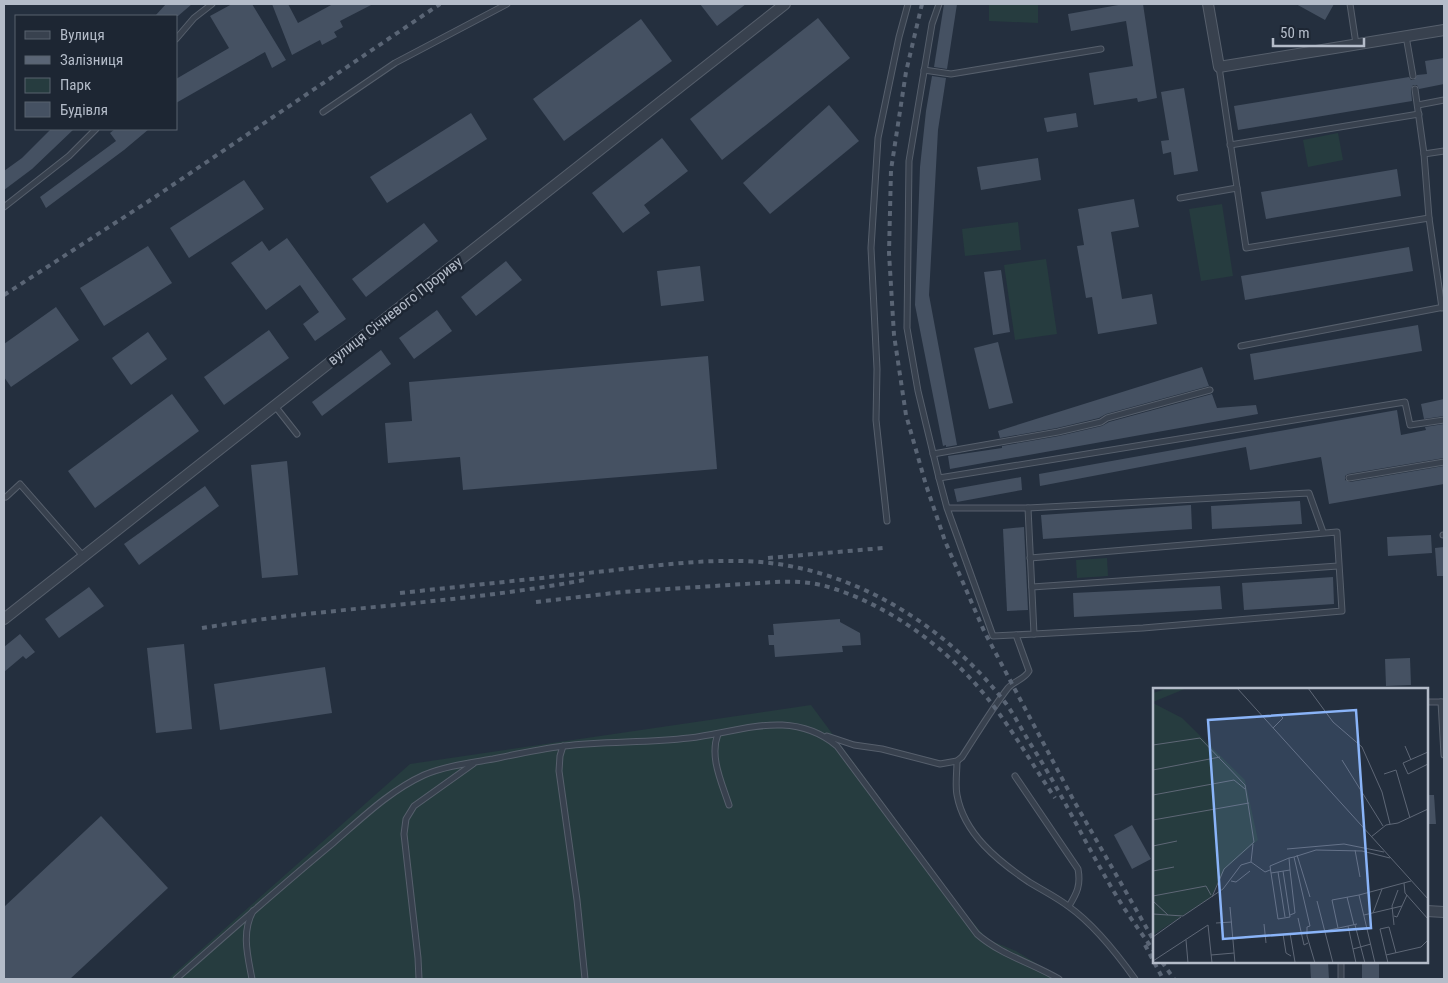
<svg xmlns="http://www.w3.org/2000/svg" width="1448" height="983" font-family="'Roboto Condensed',sans-serif">
<rect width="100%" height="100%" fill="#242f3e"/>
<g fill="#263c3f">
<polygon points="989,4 1038,4 1038,23 989,21"/>
<polygon points="1338,133 1343,160 1308,167 1303,140"/>
<polygon points="1222,204 1233,276 1201,281 1189,209"/>
<polygon points="1018,222 1021,250 965,256 962,229"/>
<polygon points="1046,259 1057,334 1015,340 1004,265"/>
<polygon points="1107,558 1108,576 1077,578 1076,560"/>
<polygon points="811,705 965,913 987,939 1016,951 1062,979 168,979 410,764"/>
</g>
<g fill="#455162">
<polygon points="166,4 192,4 178,16 155,16"/>
<polygon points="232,4 252,4 286,60 272,68 265,52 176,103 176,79 229,48 210,16"/>
<polygon points="272,4 288,4 298,23 333,4 373,4 340,21 343,27 334,32 337,37 322,45 320,40 292,55"/>
<polygon points="700,4 746,4 717,26"/>
<polygon points="944,4 957,4 947,69 934,67"/>
<polygon points="1124,4 1143,4 1157,98 1138,102 1137,98 1094,105 1089,73 1133,66 1126,21 1071,31 1068,14"/>
<polygon points="1296,4 1334,4 1325,20"/>
<polygon points="818,18 850,58 722,160 690,119"/>
<polygon points="641,19 672,61 564,141 533,99"/>
<polygon points="1444,58 1444,84 1419,89 1417,85 1413,85 1411,89 1412,101 1238,130 1234,106 1409,77 1411,80 1414,80 1417,75 1427,74 1425,61"/>
<polygon points="932,76 946,78 938,130 929,295 957,445 946,447 946,445 943,446 915,305 920,167 926,111"/>
<polygon points="1184,88 1198,171 1174,175 1171,152 1163,154 1161,141 1169,140 1161,92"/>
<polygon points="829,105 859,141 770,214 743,183"/>
<polygon points="471,113 487,139 387,203 370,177"/>
<polygon points="1076,113 1078,127 1047,132 1044,118"/>
<polygon points="51,129 74,129 32,169 4,190 4,171 22,158"/>
<polygon points="115,129 149,129 124,150 46,208 40,197 116,141 110,133"/>
<polygon points="662,138 688,171 644,205 650,213 623,233 592,193"/>
<polygon points="1038,158 1041,180 981,190 977,167"/>
<polygon points="1397,169 1401,196 1266,219 1261,192"/>
<polygon points="244,180 264,209 189,258 170,228"/>
<polygon points="1134,199 1139,227 1111,232 1122,299 1152,294 1157,324 1098,334 1092,297 1086,298 1077,246 1084,245 1078,209"/>
<polygon points="424,223 438,241 366,297 352,279"/>
<polygon points="287,238 346,319 315,341 303,324 319,312 300,285 266,310 231,263 262,241 269,251"/>
<polygon points="148,246 172,283 104,326 80,288"/>
<polygon points="1409,247 1413,271 1245,300 1241,276"/>
<polygon points="506,261 522,280 476,316 461,297"/>
<polygon points="700,266 704,301 661,306 657,271"/>
<polygon points="1001,270 1010,332 993,335 984,272"/>
<polygon points="56,307 79,340 11,387 4,377 4,344"/>
<polygon points="437,310 452,331 414,359 399,338"/>
<polygon points="1418,325 1422,351 1254,380 1250,354"/>
<polygon points="269,330 289,358 224,405 204,377"/>
<polygon points="148,332 167,359 131,385 112,358"/>
<polygon points="998,342 1013,403 989,409 974,348"/>
<polygon points="381,350 391,364 322,416 312,402"/>
<polygon points="708,356 717,469 463,490 460,457 388,463 385,423 412,421 409,382"/>
<polygon points="1202,367 1209,386 1106,414 1099,418 1057,428 1000,438 998,431"/>
<polygon points="172,394 199,431 95,508 68,471"/>
<polygon points="1212,394 1217,408 1256,405 1258,414 950,469 948,456 1002,448 1002,446 1059,436 1102,426 1109,422"/>
<polygon points="1444,399 1444,416 1424,419 1421,404"/>
<polygon points="1397,410 1401,435 1426,430 1425,427 1444,424 1444,458 1348,474 1345,476 1345,480 1350,482 1444,466 1444,484 1329,504 1321,457 1250,470 1246,447 1040,486 1039,474"/>
<polygon points="287,461 298,575 262,578 251,465"/>
<polygon points="1021,477 1022,490 957,502 954,489"/>
<polygon points="205,486 219,506 139,565 124,544"/>
<polygon points="1300,501 1302,524 1212,529 1211,506"/>
<polygon points="1191,505 1192,529 1043,539 1041,515"/>
<polygon points="1024,527 1028,610 1007,611 1003,529"/>
<polygon points="1431,535 1432,553 1388,556 1387,537"/>
<polygon points="1444,547 1444,576 1437,576 1435,548"/>
<polygon points="1333,577 1334,604 1244,610 1242,583"/>
<polygon points="1220,586 1222,609 1074,617 1073,593"/>
<polygon points="89,587 104,606 59,638 45,619"/>
<polygon points="840,619 840,622 860,633 861,645 842,646 843,652 775,657 774,645 769,645 768,635 774,635 773,624"/>
<polygon points="20,634 35,652 26,659 23,656 4,672 4,647"/>
<polygon points="184,644 192,729 156,733 147,648"/>
<polygon points="1410,658 1411,685 1386,686 1385,659"/>
<polygon points="325,667 332,713 220,730 214,684"/>
<polygon points="1427,795 1434,795 1436,824 1427,824"/>
<polygon points="101,816 168,888 70,979 4,979 4,907"/>
<polygon points="1132,825 1151,859 1132,869 1114,835"/>
<polygon points="1310,962 1328,962 1329,979 1311,979"/>
<rect x="1362" y="962" width="17" height="17"/>
</g>
<g fill="none" stroke-linecap="round" stroke-linejoin="round">
<g stroke="#565f6c" stroke-width="7">
<g id="service">
<polyline points="939,4 932,24 909,161 907,328 918,391 939,478 947,508 993,636 1034,634 1028,508 947,508"/>
<polyline points="1350,4 1356,44"/>
<polyline points="1406,36 1413,76"/>
<polyline points="176,39 194,18 212,4"/>
<polyline points="1219,67 1246,248 1429,218"/>
<polyline points="924,70 951,74 1101,49"/>
<polyline points="1415,89 1424,154 1429,218 1442,308"/>
<polyline points="1418,105 1444,100"/>
<polyline points="323,112 395,63 507,4"/>
<polyline points="1230,145 1419,114"/>
<polyline points="1424,154 1444,151"/>
<polyline points="1180,198 1237,188"/>
<polyline points="4,207 69,156 96,129"/>
<polyline points="1241,346 1444,307"/>
<polyline points="275,406 297,434"/>
<polyline points="933,454 1058,432 1101,422 1107,418 1210,390"/>
<polyline points="939,478 1405,402 1410,425 1444,420"/>
<polyline points="1349,478 1444,462"/>
<polyline points="6,497 20,484 83,556"/>
<polyline points="1028,508 1309,493 1323,532"/>
<polyline points="887,521 876,420 877,369 871,248 878,138 899,37 908,4"/>
<polyline points="1443,535 1444,535"/>
<polyline points="1030,558 1337,532 1342,611 1143,628 1034,634"/>
<polyline points="1032,587 1338,566"/>
<polyline points="1427,702 1444,702"/>
<polyline points="1441,702 1444,755"/>
<path d="M718,734C709,757 722,783 729,805"/>
<path d="M827,736L854,745L882,749L940,764L957,761L962,757C977,734 991,710 1008,688C1014,681 1025,679 1029,671L1016,635"/>
<polyline points="563,746 560,756 559,771 577,900 585,979"/>
<path d="M957,761C957,772 955,785 957,795C964,834 998,861 1029,882C1042,890 1056,897 1068,906C1092,923 1118,955 1135,979"/>
<path d="M1015,776L1078,869C1081,885 1077,893 1069,906"/>
<polyline points="1341,962 1341,979"/>
<path d="M176,979C228,933 280,887 333,843C361,819 389,791 424,775C445,766 470,763 493,759C517,754 540,749 564,746C605,741 647,743 689,738C741,732 791,708 837,746L977,934C1001,955 1032,963 1059,979"/>
<path d="M252,979C248,957 241,933 253,911"/>
<polyline points="419,979 418,958 404,834 406,819 414,806 473,764"/>
</g>
</g>
<g stroke="#565f6c" stroke-width="12">
<g id="minor">
<polyline points="1208,4 1219,67 1444,30"/>
<polyline points="4,619 785,4"/>
<polyline points="1427,911 1444,912"/>
</g>
</g>
<use href="#service" stroke="#38414e" stroke-width="5"/>
<use href="#minor" stroke="#38414e" stroke-width="10"/>
<g stroke="#5a6575" stroke-width="4" stroke-dasharray="5 5" stroke-linecap="butt">
<polyline points="922,4 906,72 891,170 889,253 894,335 906,415 926,485 945,541 984,631 1074,801 1154,941"/>
<polyline points="4,295 152,199 440,4"/>
<polyline points="768,558 883,548"/>
<path d="M400,593C466,586 532,579 597,572C644,567 692,560 739,561C841,562 937,618 1000,696C1013,711 1022,731 1033,748C1066,800 1091,856 1124,908C1134,923 1144,937 1154,951"/>
<path d="M536,602L622,592L775,582C795,581 815,582 835,589C896,609 953,653 992,704C1015,734 1034,767 1055,798"/>
<path d="M202,628C329,607 458,604 584,580"/>
<polyline points="1145,945 1163,979"/>
<polyline points="1162,962 1174,979"/>
</g>
</g>
<g text-anchor="middle" dominant-baseline="central" stroke-width="5" stroke-linejoin="round" paint-order="stroke">
<g font-size="15" fill="#b4bcc9" stroke="#1d2633">
<text transform="translate(395 311) rotate(-38)">вулиця Січневого Прориву</text>
</g>
</g>
<g transform="translate(1153 688)">
<rect width="275" height="275" fill="#242f3e"/>
<path d="M16,0H34L0,14V5ZM0,15L29,30L92,92L105,152L72,181L58,209L0,247Z" fill="#263c3f"/>
<path fill="none" stroke="#5e6776" stroke-width="1" d="M84,0L275,211M155,0L180,34L209,59L229,104L237,136M120,40L130,30L128,28M0,57L47,50L92,97L101,154L71,181L59,209M252,58L258,72M275,64L250,75L255,86L275,76M189,72L230,138M0,82L67,69M231,86L243,82L257,130M0,107L81,92L92,101M0,132L96,115M218,149L233,137L245,135L275,121M100,156L98,174L112,184L117,182M0,158L24,153M134,161L191,156L231,164M202,162L207,189M144,167L157,209M141,169L157,238L154,239V248L162,275M136,170L137,182L118,185L117,178L136,170L141,169L163,162L209,163L237,170M0,183L21,179M125,184L132,229M118,185L125,231L137,229L130,183M78,193L83,194L97,183M251,195L252,205L275,231M0,208L53,198L58,207M194,209L201,237M0,213L15,227M164,213L180,275M77,219L82,275M220,225L229,201M0,226L30,228L70,201L88,177L98,174M137,227L142,225L137,182M211,227L249,218L254,207M241,228L244,229L249,218M145,230L151,257L155,255M63,235L79,234M111,236L113,255M202,237L212,275M241,237L239,218L245,202M195,238L203,275M185,240L179,212L206,207M172,243L204,236M137,245L142,274M130,246L133,265L138,268M0,249L28,229M81,251L112,247M33,252L35,275M200,261L218,256M58,267L81,265M233,267L268,259L275,252M0,273L55,237L59,275M222,275L206,207L258,193M235,275L227,241L236,239L243,265"/>
<path fill="#8ab4f8" fill-opacity="0.15" stroke="#8ab4f8" stroke-width="2.5" d="M203,22L218,240L70,251L55,32Z"/>
<rect width="275" height="275" fill="none" stroke="#b4bcc9" stroke-width="2.5"/>
</g>
<rect width="1448" height="983" fill="none" stroke="#b4bcc9" stroke-width="10"/>
<rect x="15" y="15" width="162" height="115" fill="#1d2633" stroke="#59626f"/>
<rect x="25" y="31" width="25" height="8" fill="#38414e" stroke="#59626f"/>
<text x="60" y="40" font-size="15" fill="#b4bcc9">Вулиця</text>
<rect x="25" y="56" width="25" height="8" fill="#5a6575" stroke="#59626f"/>
<text x="60" y="65" font-size="15" fill="#b4bcc9">Залізниця</text>
<rect x="25" y="78" width="25" height="15" fill="#263c3f" stroke="#59626f"/>
<text x="60" y="90" font-size="15" fill="#b4bcc9">Парк</text>
<rect x="25" y="102" width="25" height="15" fill="#455162" stroke="#59626f"/>
<text x="60" y="115" font-size="15" fill="#b4bcc9">Будівля</text>
<path d="M1273 38v8h91v-8" fill="none" stroke="#b4bcc9" stroke-width="2.5"/>
<text x="1280" y="38" font-size="15" fill="#b4bcc9" stroke="#1d2633" stroke-width="4" paint-order="stroke">50 m</text>
</svg>
